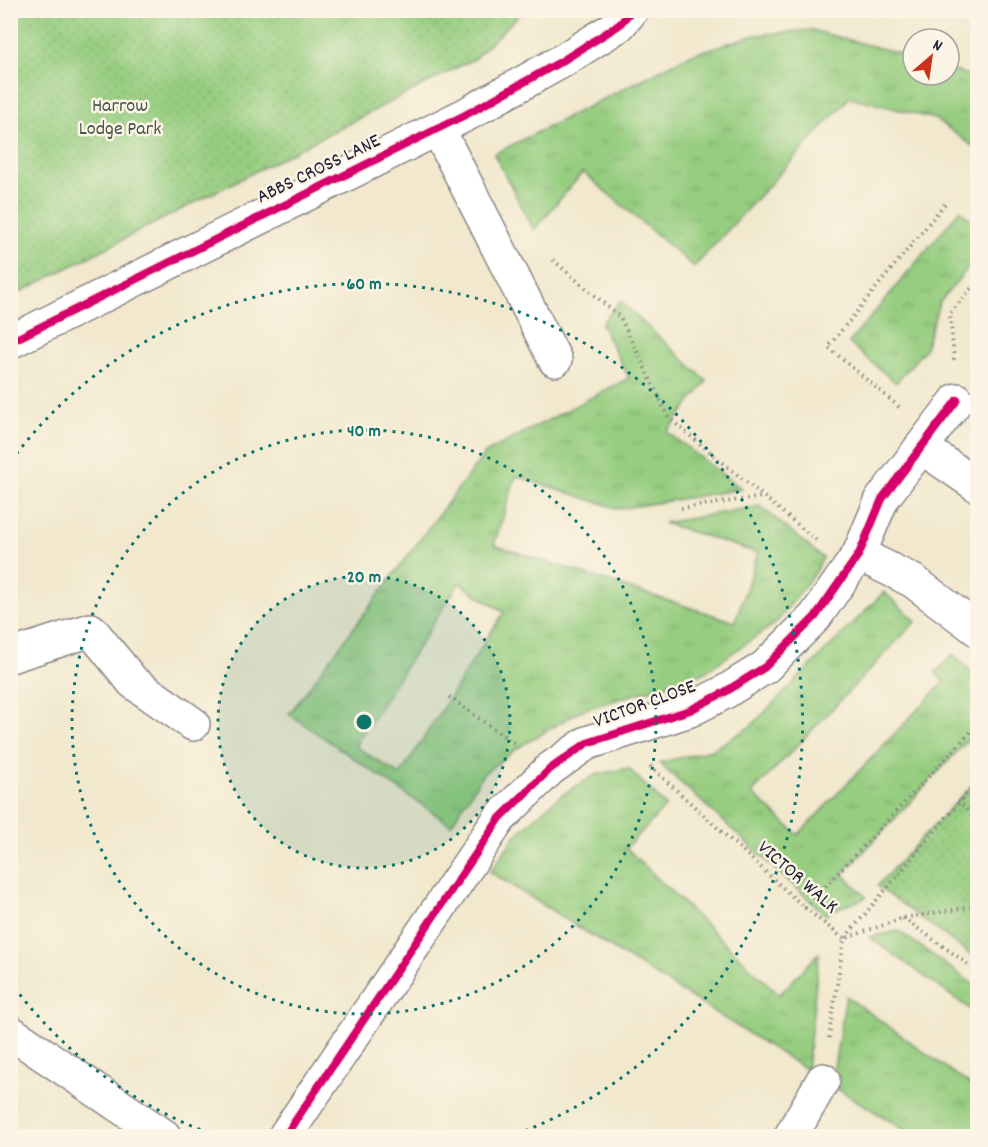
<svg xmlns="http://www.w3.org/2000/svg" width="988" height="1147" font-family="Dekko,sans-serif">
<defs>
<pattern id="grass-tufts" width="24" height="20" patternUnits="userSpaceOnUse" patternTransform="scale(1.5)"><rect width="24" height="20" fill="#96cd80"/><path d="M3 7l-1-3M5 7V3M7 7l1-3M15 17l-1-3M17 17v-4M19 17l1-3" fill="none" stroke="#81b070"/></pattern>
<pattern id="park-dots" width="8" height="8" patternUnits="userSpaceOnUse" patternTransform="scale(1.5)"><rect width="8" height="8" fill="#96cd80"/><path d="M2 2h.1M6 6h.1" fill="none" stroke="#81b070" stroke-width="1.8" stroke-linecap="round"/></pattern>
</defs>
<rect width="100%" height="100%" fill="#fcf5e5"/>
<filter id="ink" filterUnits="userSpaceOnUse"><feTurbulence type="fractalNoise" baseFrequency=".0167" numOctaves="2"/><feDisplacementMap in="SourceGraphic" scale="12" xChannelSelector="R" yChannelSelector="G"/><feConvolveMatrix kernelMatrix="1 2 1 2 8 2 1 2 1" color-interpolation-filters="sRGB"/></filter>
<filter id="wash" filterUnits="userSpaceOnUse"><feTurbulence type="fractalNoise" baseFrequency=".008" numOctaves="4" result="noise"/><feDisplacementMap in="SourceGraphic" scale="24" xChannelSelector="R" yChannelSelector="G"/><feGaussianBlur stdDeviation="1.35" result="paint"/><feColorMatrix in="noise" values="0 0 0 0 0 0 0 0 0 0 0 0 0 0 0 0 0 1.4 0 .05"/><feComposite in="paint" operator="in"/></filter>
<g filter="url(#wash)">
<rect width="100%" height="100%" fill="#f1e8cd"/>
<g fill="url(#grass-tufts)" stroke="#5c785e" stroke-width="1.5" fill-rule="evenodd">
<polygon points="812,30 913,57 913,75 949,75 949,69 977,78 977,149 935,119 850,97 694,267 583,172 534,230 494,154 690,55 755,35"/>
<polygon points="960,210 977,225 977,257 939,303 925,349 896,383 849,343"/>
<path d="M620,301L707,381L667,432L742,489L619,509L516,476L494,545L735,622L758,553L664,523L760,506L823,558L814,574L777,622L702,674L582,710L519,747L483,774L451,825L289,714L485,453L629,378L601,324ZM459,583L504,612L400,775L355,746Z"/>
<path d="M884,592L916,621L752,793L798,835L944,682L935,673L953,654L977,677V730L843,874L866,897C853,906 840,904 826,915L659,763L712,750L750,727Z"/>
<polygon points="628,768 666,806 626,848 779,995 819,953 807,1070 490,872 516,835 560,796 595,775"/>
<polygon points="899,931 977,987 977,1014 869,937"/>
<polygon points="846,996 977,1090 977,1136 915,1136 831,1085"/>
</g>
<g fill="url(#park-dots)" stroke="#5c785e" stroke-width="1.5">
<polygon points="11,10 523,10 523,11 474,59 11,297"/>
<polygon points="977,780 977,959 877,886"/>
</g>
</g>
<g filter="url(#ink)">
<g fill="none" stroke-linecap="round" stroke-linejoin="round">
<g stroke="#8a8584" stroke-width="36">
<g id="minor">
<polyline points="438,129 555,360"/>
<polyline points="10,342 467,114 562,61 619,25 632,10"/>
<polyline points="921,447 978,486"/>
<polyline points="859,554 913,581 978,630"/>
<polyline points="10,656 91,630 133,682 193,724"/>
<polyline points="10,1032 164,1136"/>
<polyline points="285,1136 500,818 550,769 587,743 690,710 725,692 765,667 815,617 859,554 882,499 957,400"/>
<polyline points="791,1136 823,1080"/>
</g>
</g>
<g stroke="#8a8584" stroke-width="4" stroke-dasharray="1.5 4.5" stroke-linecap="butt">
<polyline points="553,260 620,317 669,418 816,540"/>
<polyline points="954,360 950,313 978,281"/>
<polyline points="899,407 828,347 947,201"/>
<polyline points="681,508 763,497"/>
<polyline points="449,697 515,744"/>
<polyline points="650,766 805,908 844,939 903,918 978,906"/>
<polyline points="958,801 978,820"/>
<polyline points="805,908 978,724"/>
<polyline points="903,918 978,971"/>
<polyline points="829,1038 844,939 978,780"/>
</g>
<use href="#minor" stroke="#fff" stroke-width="33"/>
<g stroke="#fcf5e5" stroke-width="11">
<g id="cycleway">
<polyline points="10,342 467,114 562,61 619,25 632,10"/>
<polyline points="285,1136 500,818 550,769 587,743 690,710 725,692 765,667 815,617 859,554 882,499 957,400"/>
</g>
</g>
<use href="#cycleway" stroke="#d6006c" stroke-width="8"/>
</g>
</g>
<circle cx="364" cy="722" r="146" fill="#0f766e" fill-opacity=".12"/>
<g fill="none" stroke="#0f766e" stroke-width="3" stroke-dasharray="3 6">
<circle cx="364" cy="722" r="146"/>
<circle cx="364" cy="722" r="292"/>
<path d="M217 1136A439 439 0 0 1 11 983M11 461A439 439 0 1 1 511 1136"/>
</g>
<g text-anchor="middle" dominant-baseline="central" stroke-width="5" stroke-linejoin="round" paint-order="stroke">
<g font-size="20" fill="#455550" stroke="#fcf5e5">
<text x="120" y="107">Harrow<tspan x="120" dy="23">Lodge Park</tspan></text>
</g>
<g font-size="20" fill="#22223b" stroke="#fcf5e5">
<text transform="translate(319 170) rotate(-26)">ABBS CROSS LANE</text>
<text transform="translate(645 705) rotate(-20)">VICTOR CLOSE</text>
<text transform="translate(797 878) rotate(41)">VICTOR WALK</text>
</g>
</g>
<circle cx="364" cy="722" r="9" fill="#0f766e" stroke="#fcf5e5" stroke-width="3"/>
<g font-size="18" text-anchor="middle" font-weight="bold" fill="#0f766e" stroke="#fcf5e5" stroke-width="5" stroke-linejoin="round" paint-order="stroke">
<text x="364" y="289">60 m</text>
<text x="364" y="436">40 m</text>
<text x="364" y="582">20 m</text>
</g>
<rect width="988" height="1147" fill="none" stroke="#fcf5e5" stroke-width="36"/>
<g transform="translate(931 57) rotate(29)"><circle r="28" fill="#fcf5e5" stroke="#a5a1a1" stroke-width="1.5"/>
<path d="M0-4.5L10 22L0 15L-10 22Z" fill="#c8321e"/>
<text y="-9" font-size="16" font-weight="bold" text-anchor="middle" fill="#22223b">N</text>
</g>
</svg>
